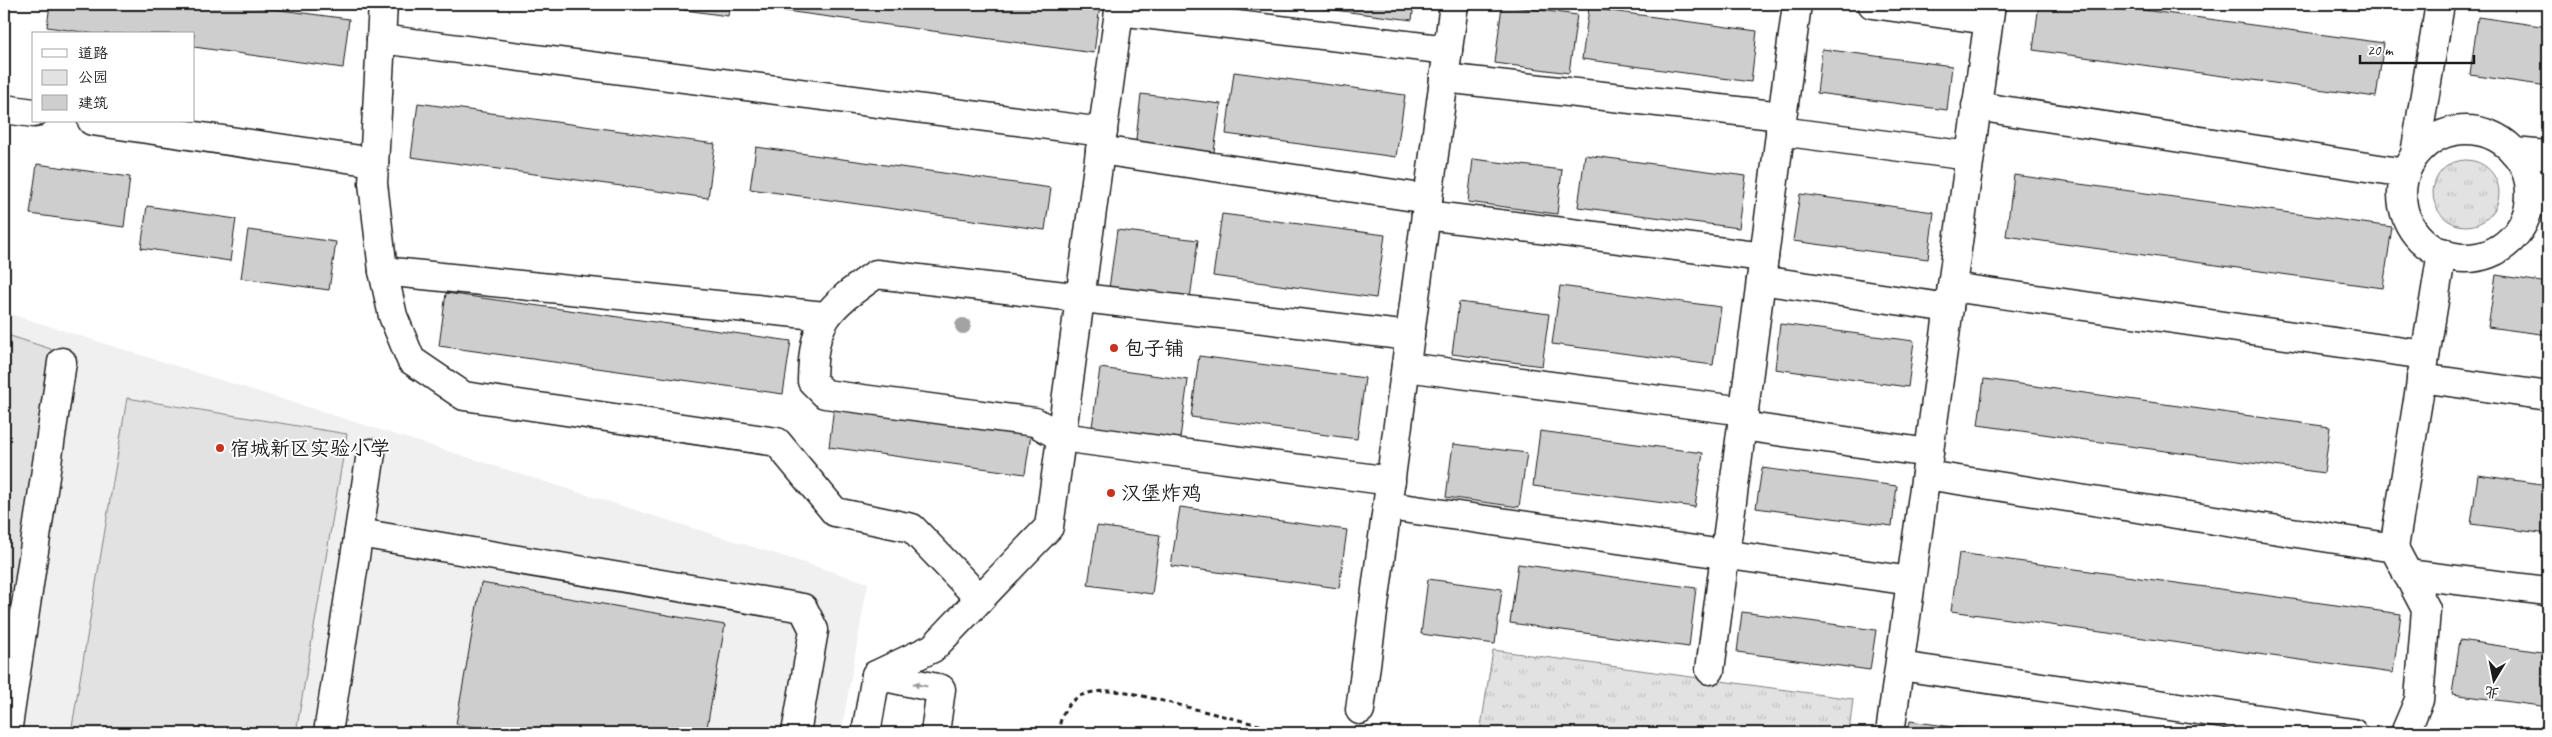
<svg xmlns="http://www.w3.org/2000/svg" width="2552" height="737" font-family="Caveat,'LXGW WenKai TC',sans-serif">
<defs>
<pattern id="grass-tufts" width="24" height="20" patternUnits="userSpaceOnUse" patternTransform="scale(1.25)"><rect width="24" height="20" fill="#e2e2e2"/><path d="M3 7l-1-3M5 7V3M7 7l1-3M15 17l-1-3M17 17v-4M19 17l1-3" fill="none" stroke="#c1c1c1"/></pattern>
</defs>
<rect width="100%" height="100%" fill="#fff"/>
<filter id="ink" filterUnits="userSpaceOnUse"><feTurbulence type="fractalNoise" baseFrequency=".02" numOctaves="2"/><feDisplacementMap in="SourceGraphic" scale="10" xChannelSelector="R" yChannelSelector="G"/><feConvolveMatrix kernelMatrix="1 2 1 2 8 2 1 2 1" color-interpolation-filters="sRGB"/></filter>
<g filter="url(#ink)">
<polygon fill="#f0f0f0" points="4,312 868,583 841,733 4,733"/>
<g fill="url(#grass-tufts)" stroke="#7f7f7f">
<circle cx="2466" cy="193" r="33"/>
<polygon points="1493,650 1853,699 1849,733 1480,733"/>
</g>
<g fill="#e2e2e2" stroke="#7f7f7f">
<polygon points="4,334 51,349 4,666"/>
<polygon points="127,398 347,434 296,733 71,733"/>
</g>
<g fill="#cecece" stroke="#1c1c1c">
<polygon points="50,4 235,4 349,19 343,68 194,47 194,34 96,34 47,27"/>
<polygon points="642,4 730,4 728,16"/>
<polygon points="772,4 1091,4 1100,5 1094,53 771,9"/>
<polygon points="1168,4 1232,4 1231,12"/>
<polygon points="1287,4 1414,4 1412,20"/>
<polygon points="2039,4 2099,4 2384,43 2376,97 2033,50"/>
<polygon points="1502,5 1577,15 1569,73 1495,63"/>
<polygon points="1589,8 1757,31 1751,82 1582,59"/>
<polygon points="2478,17 2548,27 2548,86 2470,75"/>
<polygon points="1822,49 1952,66 1947,110 1817,93"/>
<polygon points="1234,72 1405,95 1396,157 1226,134"/>
<polygon points="1141,94 1221,104 1213,158 1135,148"/>
<polygon points="418,103 715,144 708,198 411,157"/>
<polygon points="756,147 1051,188 1045,230 750,189"/>
<polygon points="1585,155 1746,176 1739,228 1578,207"/>
<polygon points="1473,159 1562,170 1557,214 1468,202"/>
<polygon points="37,164 130,177 124,227 30,214"/>
<polygon points="2014,175 2392,227 2383,288 2006,236"/>
<polygon points="1800,194 1934,212 1928,259 1793,241"/>
<polygon points="147,206 236,219 230,261 141,248"/>
<polygon points="1222,214 1385,235 1376,298 1213,276"/>
<polygon points="248,230 336,242 329,290 241,278"/>
<polygon points="1117,230 1198,240 1189,306 1108,296"/>
<polygon points="2496,275 2548,283 2548,335 2488,327"/>
<polygon points="1560,286 1721,307 1713,365 1552,344"/>
<polygon points="446,293 791,341 783,394 439,346"/>
<polygon points="1459,302 1549,314 1542,366 1452,354"/>
<polygon points="1780,324 1914,341 1908,387 1775,369"/>
<polygon points="1199,356 1365,378 1357,439 1191,417"/>
<polygon points="1100,368 1188,380 1180,438 1092,427"/>
<polygon points="1984,379 2330,427 2324,473 1978,425"/>
<polygon points="834,406 1031,434 1025,474 829,447"/>
<polygon points="1540,431 1703,453 1695,507 1533,486"/>
<polygon points="1453,444 1527,453 1519,507 1446,497"/>
<polygon points="1762,468 1897,486 1892,526 1756,508"/>
<polygon points="2478,475 2548,485 2548,534 2471,524"/>
<polygon points="1180,507 1347,530 1339,588 1171,566"/>
<polygon points="1097,526 1160,535 1152,594 1088,585"/>
<polygon points="1959,553 2401,614 2393,673 1951,611"/>
<polygon points="1518,564 1696,588 1689,647 1510,623"/>
<polygon points="1428,579 1502,589 1495,644 1421,634"/>
<polygon points="481,583 725,625 706,733 509,733 456,724"/>
<polygon points="1742,612 1876,630 1870,670 1737,652"/>
<polygon points="2460,640 2548,653 2548,707 2452,694"/>
<polygon points="1910,721 1995,733 1908,733"/>
</g>
<g fill="none" stroke-linecap="round" stroke-linejoin="round">
<g stroke="#1c1c1c" stroke-width="31">
<g id="minor">
<polyline points="383,4 373,183 383,271 393,316 411,360 464,396 777,442 835,512 912,528 980,599"/>
<polyline points="1872,4 1988,20"/>
<polyline points="1119,11 1448,50"/>
<polyline points="381,39 1103,132"/>
<polyline points="1444,78 1782,116"/>
<polyline points="1976,106 2405,173"/>
<polyline points="4,109 34,113"/>
<polyline points="92,121 374,162"/>
<circle cx="2466" cy="194" r="64"/>
<polyline points="1780,131 1969,156"/>
<polyline points="1100,150 1428,199"/>
<polyline points="2514,152 2548,155"/>
<polyline points="2415,154 2440,4"/>
<polyline points="1426,215 1764,257"/>
<polyline points="383,271 825,316"/>
<polyline points="1761,280 1949,308"/>
<polyline points="1952,287 2425,355"/>
<polyline points="1406,367 1744,411"/>
<polyline points="2421,378 2548,396"/>
<polyline points="1742,426 1929,453"/>
<polyline points="1926,475 2394,548 2442,252"/>
<path d="M1391,481L1061,437L1035,422L825,394L812,381C813,319 828,308 876,274L1410,336"/>
<polyline points="1388,506 1911,581"/>
<polyline points="359,533 803,608 814,630 796,733"/>
<polyline points="2394,548 2426,609 2419,700 2405,733"/>
<polyline points="2407,574 2548,591"/>
<polyline points="1900,666 2353,733"/>
<polyline points="1710,670 1797,4"/>
<polyline points="876,675 933,648 1049,527 1120,4"/>
<polyline points="1360,710 1454,4"/>
<polyline points="7,733 62,362"/>
<polyline points="328,733 371,453"/>
<polyline points="866,733 876,675 941,689 935,733"/>
<polyline points="1890,733 1991,4"/>
</g>
</g>
<path stroke="#1c1c1c" stroke-width="3" stroke-dasharray="5 4" stroke-linecap="butt" d="M1058,733C1064,691 1090,689 1127,692L1291,733"/>
<use href="#minor" stroke="#fff" stroke-width="28"/>
</g>
<circle fill="#a3a3a3" cx="963" cy="326" r="8"/>
<defs><path id="oneway-solid" d="M-6-.8H1V-3.2L6.5 0L1 3.2V.8H-6Z" transform="scale(1.25)"/></defs>
<use fill="#999" href="#oneway-solid" transform="translate(920 685) rotate(-168)"/>
</g>
<g fill="#c8321e" stroke="#fff" stroke-width="2">
<circle cx="1114" cy="348" r="5"/>
<circle cx="220" cy="448" r="5"/>
<circle cx="1111" cy="493" r="5"/>
</g>
<g text-anchor="middle" dominant-baseline="central" stroke-width="4" stroke-linejoin="round" paint-order="stroke">
<g font-size="20" fill="#1c1c1c" stroke="#fff" text-anchor="start">
<text x="1124" y="348">包子铺</text>
<text x="230" y="448">宿城新区实验小学</text>
<text x="1121" y="493">汉堡炸鸡</text>
</g>
</g>
<rect width="2552" height="737" fill="none" stroke="#fff" stroke-width="20"/>
<rect x="10" y="10" width="2532" height="717" fill="none" stroke="#1c1c1c" stroke-width="2" filter="url(#ink)"/>
<rect x="32" y="32" width="162" height="90" fill="#ffffff" stroke="#a4a4a4"/>
<rect x="42" y="49" width="25" height="8" fill="#ffffff" stroke="#a4a4a4"/>
<text x="78" y="58" font-size="15" fill="#1c1c1c">道路</text>
<rect x="42" y="70" width="25" height="15" fill="#e2e2e2" stroke="#a4a4a4"/>
<text x="78" y="82" font-size="15" fill="#1c1c1c">公园</text>
<rect x="42" y="95" width="25" height="15" fill="#cecece" stroke="#a4a4a4"/>
<text x="78" y="108" font-size="15" fill="#1c1c1c">建筑</text>
<g transform="translate(2494 680) rotate(190)" stroke="#ffffff" stroke-width="4" paint-order="stroke">
<path d="M0-4L9 19L0 12L-9 19Z" fill="#1c1c1c"/>
<text y="-8" font-size="14" font-weight="bold" text-anchor="middle" fill="#1c1c1c">北</text>
</g>
<path d="M2360 55v8h114v-8" fill="none" stroke="#1c1c1c" stroke-width="2.5"/>
<text x="2367" y="55" font-size="15" fill="#1c1c1c" stroke="#ffffff" stroke-width="4" paint-order="stroke">20 m</text>
</svg>
